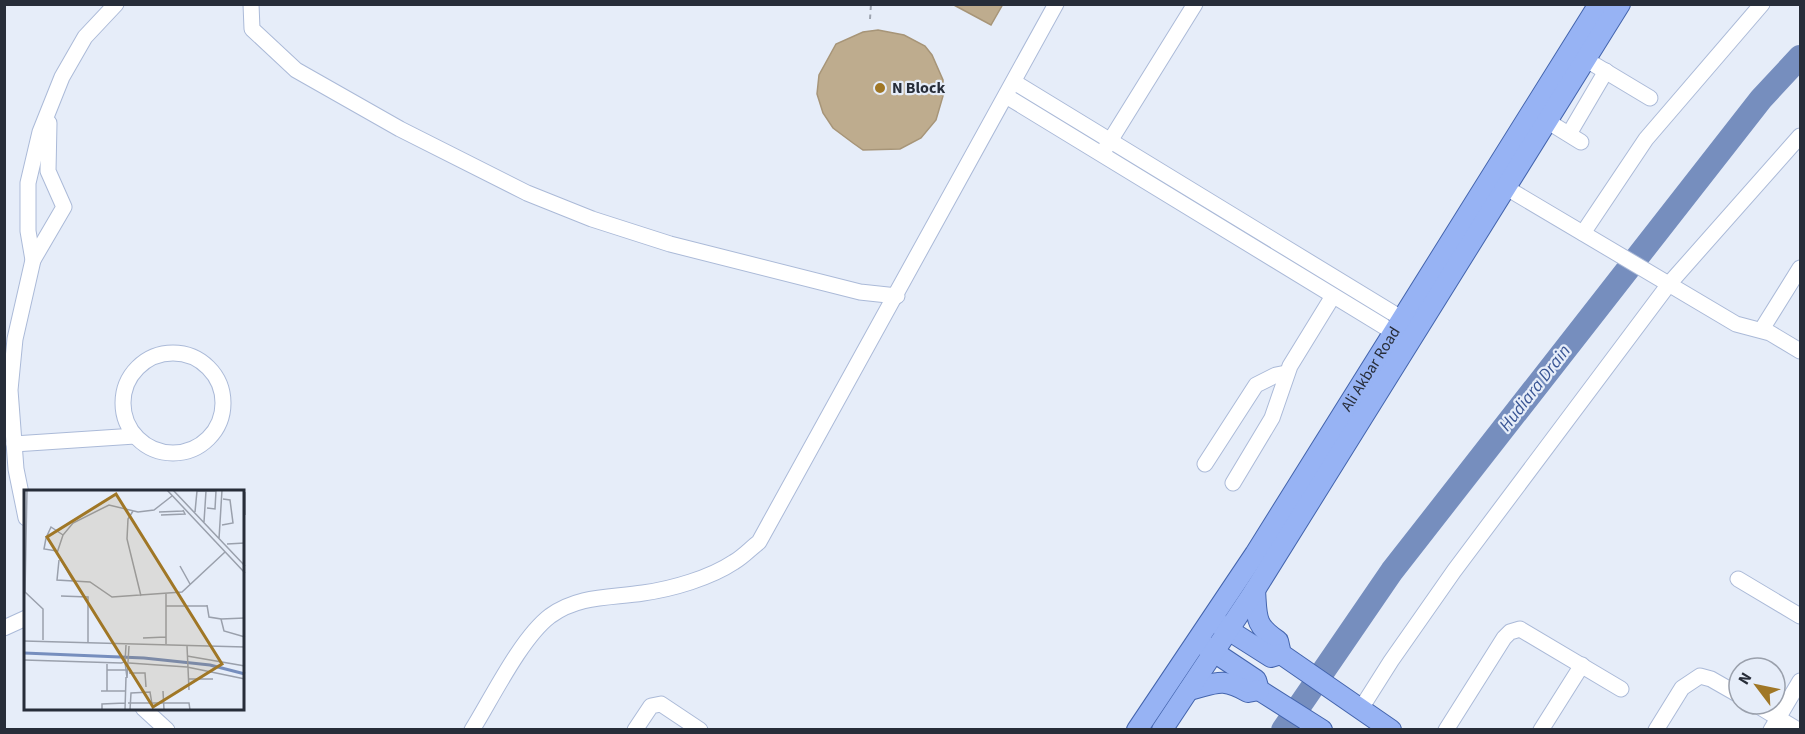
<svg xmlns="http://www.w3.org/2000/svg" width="1805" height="734" font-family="'Source Sans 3',sans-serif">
<rect width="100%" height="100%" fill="#e6edf9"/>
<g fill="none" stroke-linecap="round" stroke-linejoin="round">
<polyline stroke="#768ebe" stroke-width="24" points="1283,730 1392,571 1761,99 1800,57"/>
</g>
<g fill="#beac8e" stroke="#a79578" stroke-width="1.5">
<polygon points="952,4 1003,4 991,25"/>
<polygon points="878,30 904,35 925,46 932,55 943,80 943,96 936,120 921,138 900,149 863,150 853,143 833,128 823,113 817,94 819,75 836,44 863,32"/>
</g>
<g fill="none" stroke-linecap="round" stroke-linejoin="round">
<g stroke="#abbad8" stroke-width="17">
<g id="minor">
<polyline points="251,4 252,29 296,70 400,129 527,193 592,219 670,244 860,292 897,296"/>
<polyline points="1585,59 1650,98"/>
<polyline points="1014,82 1401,318"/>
<polyline points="1006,96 1393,332"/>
<polyline points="1547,121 1581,142"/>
<polyline points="1569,134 1606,71"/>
<polyline points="1105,149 1195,4"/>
<polyline points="1505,187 1736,324 1770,333 1800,351"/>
<polyline points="1583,233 1646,139 1762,4"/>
<polyline points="33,260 64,207 48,171 49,123"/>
<polyline points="1762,329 1800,268"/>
<circle cx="173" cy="403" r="50"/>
<polyline points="14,444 135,436"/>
<polyline points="1205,464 1256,385 1276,375 1286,373"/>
<polyline points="1233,483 1272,418 1290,366 1333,296"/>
<polyline points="26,518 16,469 10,390 15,339 33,260 28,231 28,183 40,132 62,77 85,37 116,4"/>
<polyline points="1738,579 1800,616"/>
<polyline points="4,628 26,618"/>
<polyline points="1755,704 1798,730"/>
<polyline points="143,708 167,730"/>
<polyline points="1360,710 1391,661 1454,571 1669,284 1800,136"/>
<path d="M472,730C492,698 521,638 550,616C579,595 611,598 643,593C672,589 710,578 734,562C743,557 751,548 759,542L1056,4"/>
<polyline points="635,730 651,706 661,704 700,730"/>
<polyline points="1446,730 1504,638 1510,632 1520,629 1621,689"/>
<polyline points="1541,730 1582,665"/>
<polyline points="1656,730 1682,688 1700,676 1711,679 1739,695"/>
<polyline points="1771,730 1800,681"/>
</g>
</g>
<g stroke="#4364ad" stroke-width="22">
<g id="major">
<path d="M1255,590C1257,617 1254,625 1278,641L1281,654L1391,730"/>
<polyline points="1219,624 1271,657 1281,654"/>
<polyline points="1205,646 1256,680 1259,690 1322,730"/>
<path d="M1189,690C1217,683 1222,677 1248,692L1259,690"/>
<path id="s1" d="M1137,730L1255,554L1599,4"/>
<polyline points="1162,730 1255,590 1620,4"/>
</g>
</g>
<polyline stroke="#9da4b0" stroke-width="2" stroke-dasharray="4.5 4.5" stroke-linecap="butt" points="870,19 871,4"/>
<use href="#minor" stroke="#fff" stroke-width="15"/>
<use href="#major" stroke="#97b3f4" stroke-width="20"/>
</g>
<circle fill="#a07726" stroke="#e6edf9" stroke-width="2" cx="880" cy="88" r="6"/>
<g text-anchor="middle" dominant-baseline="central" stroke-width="4.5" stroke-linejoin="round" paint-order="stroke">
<g font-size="16" font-weight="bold" fill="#272d39" stroke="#e6edf9" text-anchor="start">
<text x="892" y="88">N Block</text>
</g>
<g font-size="16" fill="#272d39" stroke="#e6edf9">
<text stroke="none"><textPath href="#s1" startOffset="430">Ali Akbar Road</textPath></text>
</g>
<g font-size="18" font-style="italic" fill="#395594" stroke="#e6edf9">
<text transform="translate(1535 388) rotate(-52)">Hudiara Drain</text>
</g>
</g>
<g transform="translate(24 490)">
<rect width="220" height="220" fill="#e6edf9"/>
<path fill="none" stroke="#768ebe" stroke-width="3" d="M0,163L120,168L186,175L221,184"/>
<path fill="none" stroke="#9aa0ac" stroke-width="1.5" d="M143,0L221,83M149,0L221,76M221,2V25M183,18L191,19L192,1M109,21L104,29L103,49L117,106M135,22L159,21M171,22L173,1H192M137,25L161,24L159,20M180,32L182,1M198,35L209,33L206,10L199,9M195,49L198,0M203,54L221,53M33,61L20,59L22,48L27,37L39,45M35,70L33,90L66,92L88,107L158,102L201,62M156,76L166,94M49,91L33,63L39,45L49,33L85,15L114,22L130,20L148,6M1,102L3,0M1,102L19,119V150M142,104V154M37,106L64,107V152M183,115L185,127L197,129L200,141L221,147M142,116H183M197,129L221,128M119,148L142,147M0,151L221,157M163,156L165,200M163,166L221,176M0,170L97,173L101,172L102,155M101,172L103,188L105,156M105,173L163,177L221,189M83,174V201M83,180H104M105,183H121L122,197M164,189H189M77,201H101M139,201L140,220M104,213H165L166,220M78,220V214L101,213M101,220L102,187M106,220L107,203L126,202L129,220"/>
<path fill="#a07726" fill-opacity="0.15" stroke="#a07726" stroke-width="3" d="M92,4L198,174L129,217L23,47Z"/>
<rect width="220" height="220" fill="none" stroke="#272d39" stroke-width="3"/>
</g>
<rect width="1805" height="734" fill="none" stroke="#272d39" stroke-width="12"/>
<g transform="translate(1757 686) rotate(302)"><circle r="28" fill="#e6edf9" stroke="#9aa0ac" stroke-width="1.5"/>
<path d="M0-4.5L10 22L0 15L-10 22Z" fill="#a07726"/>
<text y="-9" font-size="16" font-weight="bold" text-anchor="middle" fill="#272d39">N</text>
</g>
</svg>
